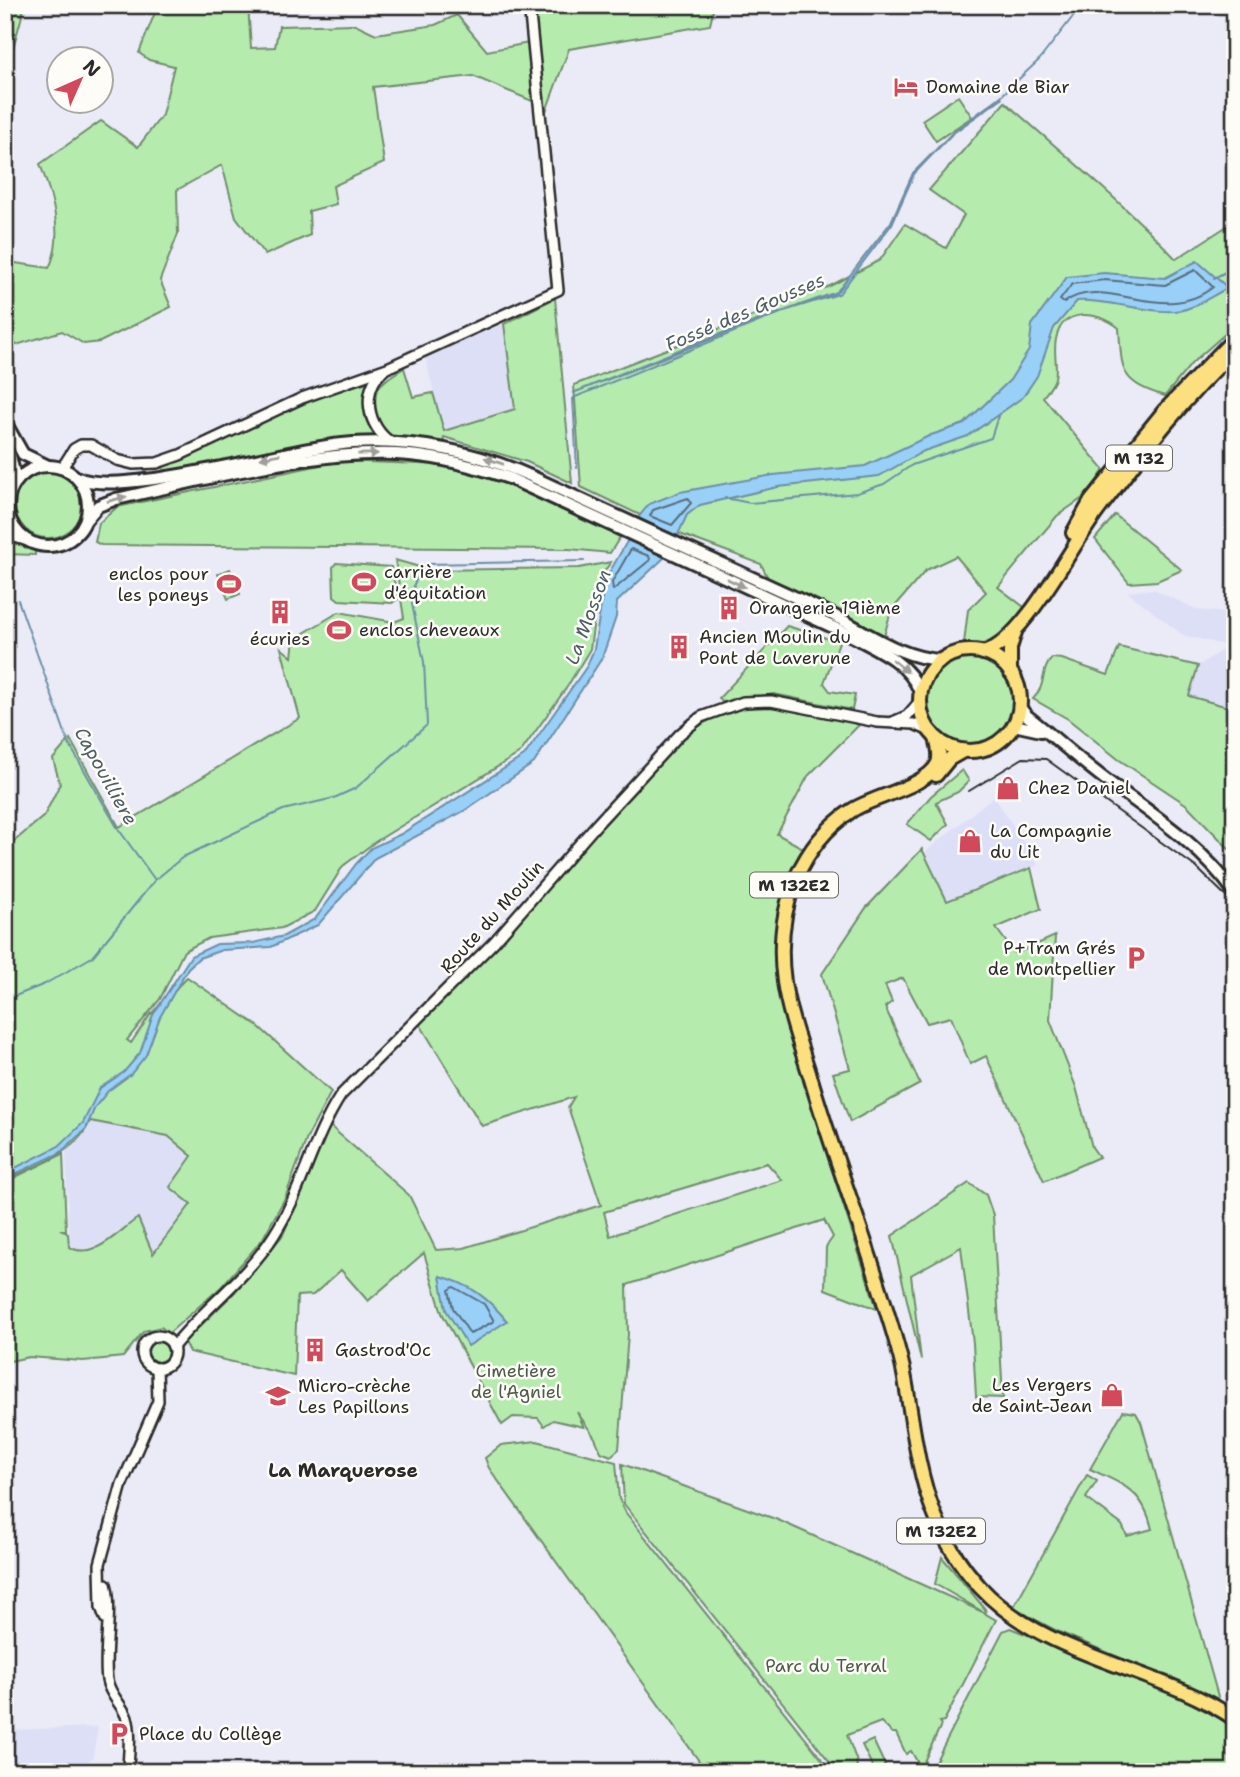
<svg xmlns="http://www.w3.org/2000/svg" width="1240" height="1777" font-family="'Shantell Sans',sans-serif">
<rect width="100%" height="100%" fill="#eaebf7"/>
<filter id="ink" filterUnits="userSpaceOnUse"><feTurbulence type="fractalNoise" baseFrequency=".0143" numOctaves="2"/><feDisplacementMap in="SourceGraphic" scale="14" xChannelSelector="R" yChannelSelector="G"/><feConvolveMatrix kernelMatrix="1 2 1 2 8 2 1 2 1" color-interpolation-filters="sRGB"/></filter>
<g filter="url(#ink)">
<g fill="#dddff7">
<polygon points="504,324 515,409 443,431 425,356"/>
<polygon points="1153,589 1198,610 1235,614 1235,709 1189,696 1198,666 1228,646 1183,635 1127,592"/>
<polygon points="994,796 1038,865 946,901 925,852"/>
<polygon points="90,1121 168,1136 192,1156 191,1203 153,1254 120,1229 101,1247 76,1251 69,1247 66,1149 87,1129"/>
<polygon points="98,1727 93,1757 87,1762 92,1772 5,1772 5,1730"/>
</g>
<g fill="#b5ecae" stroke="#708c6c" stroke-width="2" fill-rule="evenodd">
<polygon points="5,5 25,5 8,66"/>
<path d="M158,5H248L251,48L275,47L279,26L355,24L376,34L435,25L457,15L487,51L529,43L532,101L473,76L373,87L384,163L333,186L336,204L309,211L310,235L265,255L236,217L222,165L177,190L178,234L160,280L171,307L100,342L84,344L62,331L10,347L8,262L49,268C65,235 52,196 40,164L101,121L138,147L162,115L174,66L149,60L139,53Z"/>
<polygon points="534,5 714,5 710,25 569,49 545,114"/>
<polygon points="958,96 972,117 936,141 922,120"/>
<path d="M1005,102C1063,154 1123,202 1176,259L1235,221V325L1192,363L1165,396C1119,382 1122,371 1119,328C1099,311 1062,307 1056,339C1053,352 1058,366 1055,378C1054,384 1047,392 1043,397L1104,470L1087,495L1057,516L998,587L1024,607C1007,629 994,651 964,643L968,610L986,592L956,556L926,570L891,611L884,636L769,580L761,564L680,534L581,487L574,385L830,286L880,260L905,224L946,248L964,215L929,190Z"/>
<path d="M555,298L572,483L527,462L444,437L443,445L391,438L376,422C372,388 376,385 404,368L413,397L433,393L444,431L515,409L504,324Z"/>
<path d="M368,382L365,417L376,437L309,444L164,473L163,467C232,439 295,401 368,382Z"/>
<polygon points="340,461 446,465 508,485 620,537 610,553 569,549 101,545 95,542 99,523 117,507"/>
<circle cx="48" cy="505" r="33"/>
<polygon points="1115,515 1182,570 1157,581 1129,583 1095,539"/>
<polygon points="5,538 17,539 35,548 35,555 5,554"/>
<path d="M395,560L430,570L579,568L611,562L600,577L590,649L567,687L520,753L375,842L343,866L315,911L282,928L209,938L184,951L160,999L127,1040L131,1043L150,1015L187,977L258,1026L331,1092L307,1138L285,1198L262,1240L221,1287L169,1333L161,1327L144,1331L123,1357L83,1361L29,1357L5,1362V1182L63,1154L66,1230H62L68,1234L69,1247C95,1261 118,1231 138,1218L153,1254L191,1204L170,1187L192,1156L168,1136L90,1121C78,1152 34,1168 5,1179V849L44,816L60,784L53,759L70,739L119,827L300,718L281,648L292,657L294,639L339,612L394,622L404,618Z"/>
<polygon points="336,563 391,567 398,599 392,603 339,600 334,596 333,567"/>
<polygon points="230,569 240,594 228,599 218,574"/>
<polygon points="787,626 839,642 824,683 830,691 855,695 852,710 774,694 722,702 719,698"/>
<path d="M1119,647L1198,666L1189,696L1235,709V867L1234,854L1187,805L1118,759L1068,719L1033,699C1047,685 1040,671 1052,658L1062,659L1108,675Z"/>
<circle cx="970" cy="701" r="46"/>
<path d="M766,706L811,712L860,724L808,776L777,834L803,848L808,855L793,887L782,971L811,1080L803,1081L877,1309L825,1289L826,1247L833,1237L824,1220L627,1285L628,1334L619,1449L611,1456L601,1452L595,1438L577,1412L584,1427L553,1420L544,1426L538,1418L513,1417L502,1425L442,1313L424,1253L368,1301L341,1270L313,1295L297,1296L294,1376L189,1352L184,1342L233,1294L283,1235L322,1140L330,1126L409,1195L436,1250L464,1248L601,1205L568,1107L574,1097L482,1126L418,1021L685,737C709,716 734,708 766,706ZM767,1163L782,1180L610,1236L604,1212Z"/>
<polygon points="962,770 969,781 958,792 936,802 948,824 931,841 907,824 931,796"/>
<polygon points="922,849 947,901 1031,868 1041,909 996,928 1015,954 1055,936 1050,1020 1076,1087 1092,1147 1099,1157 1044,1181 986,1056 970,1064 951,1017 927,1023 903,978 885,985 892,1002 885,1007 920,1084 850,1122 833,1073 850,1069 822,974 866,908"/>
<polygon points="969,1183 986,1195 993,1215 1003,1398 976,1397 973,1343 961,1247 911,1275 921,1360 892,1236"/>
<circle cx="158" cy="1352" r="10"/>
<path d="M1123,1411L1136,1413L1141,1422L1219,1700L1057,1631L1013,1608L1087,1475L1097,1481L1086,1498L1122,1525L1127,1536L1152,1529C1143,1490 1124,1485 1090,1469Z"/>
<polygon points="537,1441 616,1462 619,1499 626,1513 832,1772 822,1772 809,1761 760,1769 759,1772 707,1772 489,1468 485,1458 501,1445"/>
<polygon points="622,1464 778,1520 985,1613 935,1584 942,1557 985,1609 986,1614 996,1620 944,1721 939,1722 941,1725 921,1768 911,1751 906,1754 896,1733 892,1733 881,1722 847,1735 857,1762 856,1772 838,1772 624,1504"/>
<path d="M1010,1628C1086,1658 1167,1683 1235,1728L1232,1772H930L1003,1631Z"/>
<polygon points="873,1740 888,1772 875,1772 862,1745"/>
</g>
<g fill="#99d0f8" stroke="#6d8ea6" stroke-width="2">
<polygon points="1000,97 1002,98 952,134 914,174 892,224 839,294 781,312 573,393 706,339 837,292 891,222 913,173 953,132"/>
<path d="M1197,261L1228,288C1215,294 1203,303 1189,308C1162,319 1108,298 1077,301L1054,328L1037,376L1023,397L968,436L924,451L879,476L778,487L700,505L687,515L677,537L638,518L649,504L680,492L773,475L865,466L931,435L964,424L1010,380L1029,350L1032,325L1067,277L1104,273L1165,278Z"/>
<polygon points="629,538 666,556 617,602 616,617 602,658 534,763 464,811 375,858 318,925 271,947 222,950 199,958 188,968 160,1017 146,1055 131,1074 108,1091 95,1107 86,1129 60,1153 5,1179 5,1173 59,1146 83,1123 100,1088 124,1072 140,1053 153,1015 191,956 217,944 253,943 284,936 315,919 356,864 371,848 401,834 524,756 587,666 594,649 605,580"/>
<path d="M440,1276C470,1284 488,1298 507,1321L468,1346L446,1310Z"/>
</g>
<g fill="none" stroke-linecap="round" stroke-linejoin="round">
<g stroke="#576d7d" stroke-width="2">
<path d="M1195,270L1213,287C1163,327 1102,272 1064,303L1060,300L1072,284L1104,280L1165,285Z"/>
<polygon points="688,498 691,503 672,525 650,516 653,510"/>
<polygon points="631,549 649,556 650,560 613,590 612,582"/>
<polygon points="454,1287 484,1304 494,1321 470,1334 453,1308 449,1290"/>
</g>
<g stroke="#6d8ea6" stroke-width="2">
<polyline points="5,32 18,5"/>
<polyline points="999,98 1040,59 1082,5"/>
<polyline points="899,207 911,180"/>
<polyline points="1214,278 1235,267"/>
<polyline points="798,306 835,293 843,285"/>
<polyline points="577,468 573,398 783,312"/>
<polyline points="725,498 750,503 857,493 884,484 912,465 991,438 998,416"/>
<polyline points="18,600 69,744 117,827 155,880"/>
<polyline points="5,1000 45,984 92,957 155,880 183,857 283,810 334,798 356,788 427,725 424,662 412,604 414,584 425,564 584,561"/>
</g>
<g stroke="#2b2b2b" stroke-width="14">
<g id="tertiary">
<path d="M384,370C360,389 367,428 392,443"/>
<polyline points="62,468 74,449 81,445 91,445 117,460 133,464 157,463 180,455 302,398 387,368 558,290 529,5"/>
<polyline points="5,512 8,509"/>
<polyline points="5,534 28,541"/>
<polyline points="893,722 907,716 920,701"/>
<circle cx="158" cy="1352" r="16"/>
<path d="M173,1347C204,1308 247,1278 274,1235C302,1191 312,1140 341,1095L494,942L597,824L680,734L701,717L743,702L771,701L877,722L914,724L930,731"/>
<path d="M106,1584C113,1609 103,1651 107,1680C110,1696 122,1704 127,1718C132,1733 128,1756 128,1772"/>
<polyline points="105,1618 101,1607 100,1564 122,1484 158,1401 157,1368"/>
</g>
</g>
<g stroke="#2b2b2b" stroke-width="16">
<g id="secondary">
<polyline points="5,422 23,454 46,465"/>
<polyline points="5,435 16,481"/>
<circle cx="48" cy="506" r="40"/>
<path d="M76,477C120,500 292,446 353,443C416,439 477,452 535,478C631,523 729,567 825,611C863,629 900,659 942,660"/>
<path d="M86,520L98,506L116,499C204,480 321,447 410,455C444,458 477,467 509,478L848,634C875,648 909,662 920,692"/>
<path d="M1019,706L1026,715C1053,736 1078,759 1106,780C1152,814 1201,845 1235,893"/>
<polyline points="1014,725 1041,731"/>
</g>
</g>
<g stroke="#2b2b2b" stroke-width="18">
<g id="primary">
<polyline points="1073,533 1091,501 1165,410 1235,338"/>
<circle cx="970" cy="701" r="50"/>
<path d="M983,653C1024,642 1072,544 1099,509C1141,454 1184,397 1235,350"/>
<polyline points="1010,672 1010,648 1015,632"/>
<path d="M936,738C938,745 941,755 938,763C927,787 873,796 851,811C827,827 808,851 796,878C783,910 779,947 784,982C789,1015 801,1047 811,1079C834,1157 864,1233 887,1312C894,1334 901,1356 905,1379C913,1424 917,1470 934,1513C944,1540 961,1566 980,1587C1048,1660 1155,1665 1235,1719"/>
<polyline points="936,775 949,759 963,751"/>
</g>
</g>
<use href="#tertiary" stroke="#fdfcf7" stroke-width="9"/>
<use href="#secondary" stroke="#fdfcf7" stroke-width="10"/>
<use href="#primary" stroke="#fce080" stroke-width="12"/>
<polyline stroke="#2b2b2b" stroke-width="2" points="969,791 1023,758 1046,759 1197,868 1235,905"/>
</g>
<defs><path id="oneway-solid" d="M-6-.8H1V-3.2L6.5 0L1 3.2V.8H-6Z" transform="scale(1.75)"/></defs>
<g fill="#9e9e9b">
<use href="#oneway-solid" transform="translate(368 454) rotate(-1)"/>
<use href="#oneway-solid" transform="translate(270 456) rotate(170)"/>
<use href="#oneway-solid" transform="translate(494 461) rotate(-161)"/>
<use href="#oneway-solid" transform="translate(117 499) rotate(-14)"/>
<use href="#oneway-solid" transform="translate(736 583) rotate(25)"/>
<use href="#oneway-solid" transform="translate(900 666) rotate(39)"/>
</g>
</g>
<defs>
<g id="hotel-bare" transform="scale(1.89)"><path d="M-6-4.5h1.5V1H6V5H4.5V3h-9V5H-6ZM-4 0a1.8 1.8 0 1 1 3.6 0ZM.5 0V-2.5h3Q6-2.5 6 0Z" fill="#d1495b" stroke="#fdfcf7" stroke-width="2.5" paint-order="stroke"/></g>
<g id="stadium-bare" transform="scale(1.89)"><path d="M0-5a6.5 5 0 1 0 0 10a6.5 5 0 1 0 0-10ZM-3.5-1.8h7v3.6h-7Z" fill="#d1495b" stroke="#fdfcf7" stroke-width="2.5" paint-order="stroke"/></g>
<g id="building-bare" transform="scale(1.89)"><path d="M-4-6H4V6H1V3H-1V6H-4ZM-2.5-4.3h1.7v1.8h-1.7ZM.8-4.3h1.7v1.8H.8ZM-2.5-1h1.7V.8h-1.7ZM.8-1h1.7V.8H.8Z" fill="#d1495b" stroke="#fdfcf7" stroke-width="2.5" paint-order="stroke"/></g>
<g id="shop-bare" transform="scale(1.89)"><path d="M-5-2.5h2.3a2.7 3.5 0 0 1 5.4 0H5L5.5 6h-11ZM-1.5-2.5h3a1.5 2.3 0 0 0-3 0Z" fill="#d1495b" stroke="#fdfcf7" stroke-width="2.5" paint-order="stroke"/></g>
<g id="parking-bare" transform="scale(1.89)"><path d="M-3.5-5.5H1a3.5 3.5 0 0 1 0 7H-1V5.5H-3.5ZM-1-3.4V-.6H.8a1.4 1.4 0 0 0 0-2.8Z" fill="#d1495b" stroke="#fdfcf7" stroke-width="2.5" paint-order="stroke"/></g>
<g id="school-bare" transform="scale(1.89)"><path d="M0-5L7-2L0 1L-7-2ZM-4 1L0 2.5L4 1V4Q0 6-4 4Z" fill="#d1495b" stroke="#fdfcf7" stroke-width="2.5" paint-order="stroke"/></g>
</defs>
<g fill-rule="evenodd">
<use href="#hotel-bare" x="906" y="87"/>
<use href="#stadium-bare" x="364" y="582"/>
<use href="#stadium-bare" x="229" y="584"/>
<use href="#building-bare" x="729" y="608"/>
<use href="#building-bare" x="280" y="612"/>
<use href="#stadium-bare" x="339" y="630"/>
<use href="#building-bare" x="679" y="647"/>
<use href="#shop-bare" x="1008" y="788"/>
<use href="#shop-bare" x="970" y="841"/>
<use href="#parking-bare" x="1136" y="958"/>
<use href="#building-bare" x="315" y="1350"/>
<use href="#shop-bare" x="1112" y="1395"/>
<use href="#school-bare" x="278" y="1396"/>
<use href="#parking-bare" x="119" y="1734"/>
</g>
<g text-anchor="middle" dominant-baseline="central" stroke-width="5" stroke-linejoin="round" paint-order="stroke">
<g fill="#fdfcf7" stroke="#6a6a68" stroke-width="2">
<rect x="1106" y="445.5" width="66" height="25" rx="5"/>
<rect x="750" y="872.5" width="88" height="25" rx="5"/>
<rect x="897" y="1518.5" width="88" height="25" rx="5"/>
</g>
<g font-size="16" font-weight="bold" fill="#2b2b2b">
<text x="1139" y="458">M 132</text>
<text x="794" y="885">M 132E2</text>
<text x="941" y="1531">M 132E2</text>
</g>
<g font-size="18" fill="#2b2b2b" stroke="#fdfcf7" text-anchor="start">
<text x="926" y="87">Domaine de Biar</text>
<text x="384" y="572">carrière<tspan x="384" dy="21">d'équitation</tspan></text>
<text x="209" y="574" text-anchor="end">enclos pour<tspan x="209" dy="21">les poneys</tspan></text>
<text x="749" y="608">Orangerie 19ième</text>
<text x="359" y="630">enclos cheveaux</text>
<text x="699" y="637">Ancien Moulin du<tspan x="699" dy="21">Pont de Laverune</tspan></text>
<text x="280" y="639" text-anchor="middle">écuries</text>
<text x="1028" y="788">Chez Daniel</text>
<text x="990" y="831">La Compagnie<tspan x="990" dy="21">du Lit</tspan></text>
<text x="1116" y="948" text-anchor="end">P+Tram Grés<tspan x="1116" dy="21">de Montpellier</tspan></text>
<text x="335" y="1350">Gastrod'Oc</text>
<text x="1092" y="1385" text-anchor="end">Les Vergers<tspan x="1092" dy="21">de Saint-Jean</tspan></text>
<text x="298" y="1386">Micro-crèche<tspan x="298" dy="21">Les Papillons</tspan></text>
<text x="139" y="1734">Place du Collège</text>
</g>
<g font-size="18" fill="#2b2b2b" stroke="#fdfcf7">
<text transform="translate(492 917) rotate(-48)">Route du Moulin</text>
</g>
<g font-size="18" fill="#4e5b4c" stroke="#fdfcf7">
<text x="516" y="1371">Cimetière<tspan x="516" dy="21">de l'Agniel</tspan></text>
<text x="826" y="1666">Parc du Terral</text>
</g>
<g font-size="19" font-style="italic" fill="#4c5d68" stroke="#fdfcf7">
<text transform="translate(745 312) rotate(-23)">Fossé des Gousses</text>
<text transform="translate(588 617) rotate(-70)">La Mosson</text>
<text transform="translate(106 776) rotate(61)">Capouilliere</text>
</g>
<g font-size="19" font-weight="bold" fill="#2b2b2b" stroke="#fdfcf7">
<text x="343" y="1470">La Marquerose</text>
</g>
</g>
<rect width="1240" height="1777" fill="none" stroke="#fdfcf7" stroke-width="28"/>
<rect x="14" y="14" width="1212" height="1749" fill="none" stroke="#2b2b2b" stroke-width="2.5" filter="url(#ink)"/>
<g transform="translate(80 80) rotate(45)"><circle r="33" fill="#fdfcf7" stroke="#a9a8a5" stroke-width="2"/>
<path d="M0-5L12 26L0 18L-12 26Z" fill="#d1495b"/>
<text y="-10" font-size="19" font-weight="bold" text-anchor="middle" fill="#2b2b2b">N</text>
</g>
</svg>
